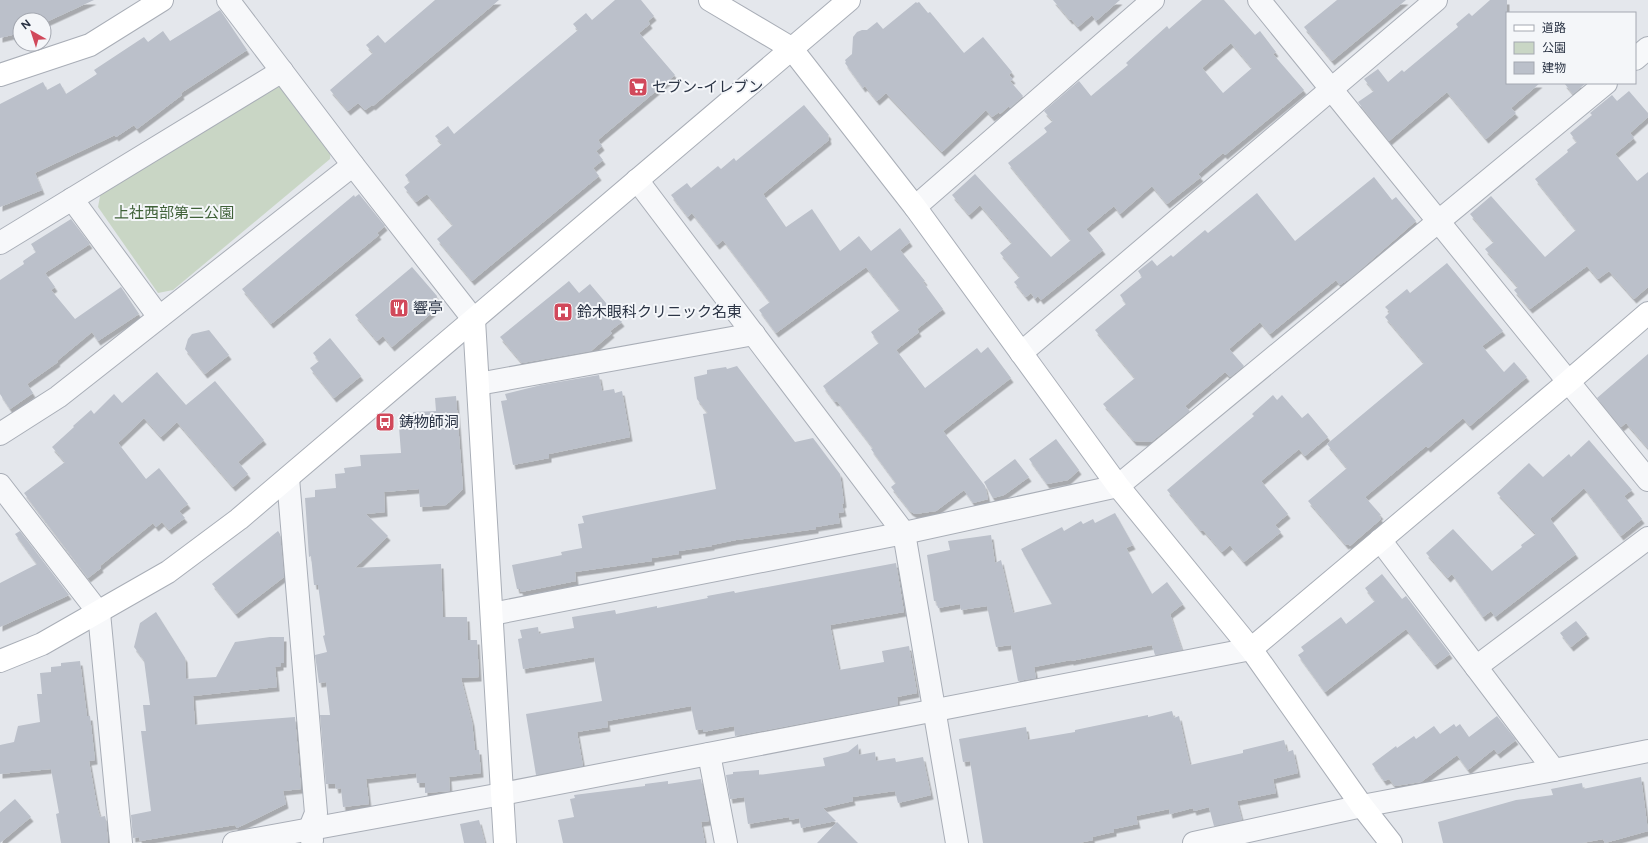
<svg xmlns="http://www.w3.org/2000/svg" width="1648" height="843" font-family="Figtree,'Noto Sans JP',sans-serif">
<defs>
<filter id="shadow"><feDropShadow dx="2.5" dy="4.5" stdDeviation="0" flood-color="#0004"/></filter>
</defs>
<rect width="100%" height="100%" fill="#e4e7ec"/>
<polygon fill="#c9d6c5" points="281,82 331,147 330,159 173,290 158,293 98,207 101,191"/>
<g fill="#bbc0ca" fill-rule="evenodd" filter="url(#shadow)">
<polygon points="0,0 94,0 44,23 44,20 20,20 20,33 0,38"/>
<polygon points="435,0 499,0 373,106 372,105 365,110 358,103 348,111 330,90 373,53 366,45 378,35 385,43"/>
<polygon points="615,0 641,0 654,16 648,21 650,24 639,33 675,75 598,140 602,146 596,151 603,160 593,168 599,176 472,281 437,239 453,225 427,194 416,202 404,187 410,182 405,175 442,144 435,136 448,126 454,134 578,30 573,24 586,13 592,20"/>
<polygon points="1053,0 1120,0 1096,21 1092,15 1078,27 1071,19 1070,20"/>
<path d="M1202,0H1224L1255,35L1260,31L1276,52L1273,54L1304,90L1225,155L1223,153L1198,174L1201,177L1167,204L1152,186L1120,214L1114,206L1086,229L1103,250L1041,300L1038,296L1035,299L1031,293L1026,297L1014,282L1020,277L1000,253L1012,243L980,205L969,215L952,195L975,174L1051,257L1071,240L1008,163L1047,132L1044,128L1053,121L1044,111L1073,86L1079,81L1091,96L1128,65L1126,63L1167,26L1169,29ZM1231,43L1252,68L1223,93L1202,68Z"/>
<polygon points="1337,0 1406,0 1332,61 1304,27"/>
<polygon points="1490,0 1507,0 1507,83 1540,83 1511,108 1516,113 1486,139 1447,92 1389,141 1358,102 1374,91 1364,79 1378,69 1388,82 1402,70 1404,72 1458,27 1456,24 1469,13 1472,16"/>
<polygon points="916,2 917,3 919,2 928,13 930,12 964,53 983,37 1012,72 1009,75 1013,79 1010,81 1023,96 1010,108 1009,106 1000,114 999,112 992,117 986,110 942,152 886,93 877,101 865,86 863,88 845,63 846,62 845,60 852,54 853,37 857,32 862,30 867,30 877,22 883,29"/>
<polygon points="220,10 247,50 181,93 182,95 137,129 134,125 116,137 115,135 35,173 42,190 0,207 0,104 43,82 47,90 60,83 66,94 97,74 94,70 144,37 148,42 163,31 170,41"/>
<polygon points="1564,83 1586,83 1573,94"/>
<polygon points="1629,91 1648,113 1648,117 1630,133 1634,138 1615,154 1637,181 1648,172 1648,287 1634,299 1609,271 1598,279 1587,266 1530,309 1514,290 1518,287 1485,249 1494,242 1470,214 1491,196 1545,257 1576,230 1535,179 1568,152 1567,150 1577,142 1570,133 1592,115 1590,113 1612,95 1617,101"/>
<polygon points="804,105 829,135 828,136 829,140 763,194 786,227 812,209 840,251 859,236 871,251 900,228 910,242 900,250 925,281 923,282 943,309 917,329 919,332 896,350 925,388 977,348 981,353 988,347 1011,378 943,431 985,486 988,499 973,503 964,490 936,511 915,514 910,511 891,487 896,483 871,449 873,448 837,401 835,402 823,386 879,343 871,332 900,310 866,267 776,333 759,310 770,302 723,240 717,245 692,213 688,217 671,195 687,183 691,188 718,166 721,169 734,158 736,161"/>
<polygon points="1374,177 1392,200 1396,197 1416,221 1352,277 1340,285 1336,280 1270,334 1260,322 1229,349 1244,366 1230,377 1225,372 1185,406 1190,411 1151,442 1134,441 1103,404 1135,378 1095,330 1126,304 1120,295 1142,277 1138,271 1152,260 1157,266 1171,255 1173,257 1205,230 1208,233 1257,193 1295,241"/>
<polygon points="359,194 385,226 377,233 379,235 271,324 242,289 354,195 355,197"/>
<polygon points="71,219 90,244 45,273 55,287 51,290 75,319 121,287 139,314 98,341 92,332 57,361 58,362 27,384 33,393 10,409 0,394 0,280 24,264 23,261 36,252 31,244"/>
<polygon points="1447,263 1503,331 1482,346 1504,372 1514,362 1527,377 1470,426 1463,418 1428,448 1426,446 1365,497 1381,515 1379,516 1381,519 1350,546 1348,544 1346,545 1308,501 1347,468 1327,444 1424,363 1385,317 1390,312 1385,307 1407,289 1410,293"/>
<polygon points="412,267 437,296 435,310 392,347 383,336 377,341 355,315"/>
<polygon points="569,281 579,293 590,284 622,322 610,331 612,333 591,351 522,363 500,337"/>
<polygon points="209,330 229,355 205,374 185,349 188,339 192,334"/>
<polygon points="330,338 361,376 334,398 310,368 319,361 313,353"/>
<polygon points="1648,354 1648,448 1626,423 1621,427 1597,398"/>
<polygon points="737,366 795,442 813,438 840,474 844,503 842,504 844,512 838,513 840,523 816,527 816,529 736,540 712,545 712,546 679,551 679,554 652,558 652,561 575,572 576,581 521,592 520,589 517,589 512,565 562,555 561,552 582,548 578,524 584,523 582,516 716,489 703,414 708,413 697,399 694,377 707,374 707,370 726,367 727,369"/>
<polygon points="157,372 186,405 215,381 264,440 238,462 248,474 233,487 177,422 161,437 144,418 118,443 146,479 159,468 188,504 179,511 185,518 169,530 162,522 156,527 153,523 100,566 101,568 88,578 24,493 65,462 52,447 74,427 73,426 91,410 94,414 114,394 122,403"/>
<polygon points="599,375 602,391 614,389 615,393 622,391 630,437 549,454 549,458 513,465 501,401 507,400 505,394 541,385"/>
<polygon points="1273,395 1277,400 1282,395 1302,418 1308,413 1328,437 1305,456 1299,449 1261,481 1288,514 1275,525 1281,532 1244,562 1230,545 1222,552 1203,530 1201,531 1167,490 1254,416 1252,414"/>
<polygon points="456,396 463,489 446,505 420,507 419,489 384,492 385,512 366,514 388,536 355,568 441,564 443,617 467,617 468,640 477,640 479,677 461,678 472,722 475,750 479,750 481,773 449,777 450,791 425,793 425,783 417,783 416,773 366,779 369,804 343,807 341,788 336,789 335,784 326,784 320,715 330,715 326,682 319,683 315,655 327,652 323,636 325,635 318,585 314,585 311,556 309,557 305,498 315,497 315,490 336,488 335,474 345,473 344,468 361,466 360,455 401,453 399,427 414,426 413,412 436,411 435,398"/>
<polygon points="1056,439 1079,470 1068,480 1047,484 1029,459"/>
<polygon points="1589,440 1632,490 1624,496 1642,519 1621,536 1584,488 1550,519 1576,554 1495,617 1491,611 1483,617 1452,574 1448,578 1426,553 1453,529 1492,571 1522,547 1521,545 1536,534 1497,493 1529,463 1543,477 1569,454 1571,457"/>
<polygon points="1015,459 1029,477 1004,495 993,498 984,482"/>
<polygon points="1115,513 1133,545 1126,548 1152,594 1167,582 1183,604 1170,614 1182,650 1155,655 1152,645 1071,661 1071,660 1034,667 1036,678 1018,681 1011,645 996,647 987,606 961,610 960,604 938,608 936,601 934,601 927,555 950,550 948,541 991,535 995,563 1001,560 1013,613 1052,604 1021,549 1062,527 1064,531 1081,521 1083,524 1093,519 1095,523"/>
<polygon points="20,531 69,595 0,627 0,583 37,564 15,534"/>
<polygon points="278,531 280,534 284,577 236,614 212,584"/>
<polygon points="896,563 904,612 830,625 839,670 884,662 882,651 909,646 917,693 897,697 898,705 735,736 734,726 703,732 703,729 696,730 691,706 607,721 608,727 577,732 583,766 536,775 526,714 602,701 594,657 523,669 518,639 522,638 520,630 538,627 539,634 574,628 572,617 615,610 616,614 657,606 657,608 708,598 707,596 734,591 735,593"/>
<polygon points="1382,574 1402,599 1406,596 1450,654 1435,665 1406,629 1325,692 1298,655 1304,651 1301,647 1341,617 1346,624 1375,601 1365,588"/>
<polygon points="156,612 185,658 186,679 216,677 235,642 270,637 284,637 284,663 281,663 281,666 275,667 277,687 193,696 195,725 295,717 301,789 283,791 286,804 237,828 235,825 140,841 139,837 133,838 131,815 151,811 141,731 146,731 143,705 150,705 144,660 134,647 140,623"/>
<polygon points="1576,621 1587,634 1571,647 1560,633"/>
<polygon points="80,661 87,716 90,716 95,760 89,761 97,806 100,817 105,816 106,820 108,842 106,843 61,843 56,814 59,813 51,769 0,774 0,745 14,742 18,726 40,722 37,694 42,694 40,673 51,672 51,667 61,666 61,663"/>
<polygon points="1172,711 1174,718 1179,716 1190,765 1243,753 1243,750 1284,740 1287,752 1293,750 1298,773 1273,779 1276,793 1237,801 1242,820 1214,826 1209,807 1194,811 1193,808 1170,814 1169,809 1136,816 1138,824 1114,829 1114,832 1092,837 1093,840 1079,843 983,843 970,761 963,762 959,739 1026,727 1028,740 1075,732 1075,730 1148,715 1148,717"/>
<polygon points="1497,716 1516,740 1498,754 1494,749 1468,770 1457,755 1421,782 1395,786 1389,779 1384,781 1372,764 1396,746 1397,748 1414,736 1416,739 1434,726 1440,734 1454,724 1456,727 1460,724 1469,737"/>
<polygon points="858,744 859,755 875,752 876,761 895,758 896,762 923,757 931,795 898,803 895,791 852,797 853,801 823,808 836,821 801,828 799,818 790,820 789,817 748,824 744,797 730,799 726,775 733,774 733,772 759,770 759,775 825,766 823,758 848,752"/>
<polygon points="1641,777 1648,831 1605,843 1603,839 1582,843 1443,843 1438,822 1516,800 1553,795 1551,789 1582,783 1583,789"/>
<polygon points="701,779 709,821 701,822 705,843 563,843 558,820 574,817 570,799 575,798 574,795 645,786 645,784 668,781 668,784"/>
<polygon points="15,799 31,817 0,843 0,812"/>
<polygon points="479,820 485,843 464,843 460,824"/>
<polygon points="837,822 858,843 817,843"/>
</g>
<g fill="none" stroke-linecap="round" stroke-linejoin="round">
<g stroke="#a9aeb7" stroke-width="24">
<g id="street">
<polyline points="228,0 353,165 474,320"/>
<polyline points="1259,0 1648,480"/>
<polyline points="1635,59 1648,48"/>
<polyline points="637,180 904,533 957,843"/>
<polyline points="72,199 159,317"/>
<polyline points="915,207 1153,0"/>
<polyline points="0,243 282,71"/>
<polyline points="1021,353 1436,0"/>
<polyline points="478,384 754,334"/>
<polyline points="0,434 58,397 353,165"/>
<polyline points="288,478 316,813 310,828 312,840"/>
<polyline points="0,485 99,613 121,843"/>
<polyline points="1380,540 1554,770"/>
<polyline points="492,614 904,533 1118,486 1606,83"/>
<polyline points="1476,667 1648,538"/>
<polyline points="709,754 726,843"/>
<polyline points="234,843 502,794 1251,649"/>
<polyline points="1194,843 1362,806 1554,770 1648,751"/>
</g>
</g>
<g stroke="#a9aeb7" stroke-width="24">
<g id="secondary">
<polyline points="710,0 791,48 915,207 1118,486 1251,649 1362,806 1391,843"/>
<polyline points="0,75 90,45 162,0"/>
<polyline points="474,320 505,843"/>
<polyline points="1251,649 1568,382 1648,313"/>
<polyline points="0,661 42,644 168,572 239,519 849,0"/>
</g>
</g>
<use href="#street" stroke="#f7f8fa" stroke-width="22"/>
<use href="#secondary" stroke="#fff" stroke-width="22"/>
</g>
<defs>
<g id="supermarket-square" transform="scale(1)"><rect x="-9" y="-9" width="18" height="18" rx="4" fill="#d1495b" stroke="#f4f6f9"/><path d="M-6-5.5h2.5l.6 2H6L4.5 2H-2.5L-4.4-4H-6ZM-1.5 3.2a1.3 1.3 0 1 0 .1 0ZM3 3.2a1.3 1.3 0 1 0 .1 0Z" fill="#fff"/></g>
<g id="restaurant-square" transform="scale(1)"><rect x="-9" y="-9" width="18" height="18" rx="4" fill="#d1495b" stroke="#f4f6f9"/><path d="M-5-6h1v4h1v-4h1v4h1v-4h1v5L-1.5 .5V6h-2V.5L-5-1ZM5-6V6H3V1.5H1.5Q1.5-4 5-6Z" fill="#fff"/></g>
<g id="hospital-square" transform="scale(1)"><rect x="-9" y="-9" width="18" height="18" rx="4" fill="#d1495b" stroke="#f4f6f9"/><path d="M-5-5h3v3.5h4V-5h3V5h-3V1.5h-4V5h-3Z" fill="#fff"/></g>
<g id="bus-square" transform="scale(1)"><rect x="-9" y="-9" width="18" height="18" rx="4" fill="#d1495b" stroke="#f4f6f9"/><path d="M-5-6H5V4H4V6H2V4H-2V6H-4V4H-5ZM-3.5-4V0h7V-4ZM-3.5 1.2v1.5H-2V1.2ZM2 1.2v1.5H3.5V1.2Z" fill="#fff"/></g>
</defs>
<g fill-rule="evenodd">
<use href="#supermarket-square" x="638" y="87"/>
<use href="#restaurant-square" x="399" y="308"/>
<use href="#hospital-square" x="563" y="312"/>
<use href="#bus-square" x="385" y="422"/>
</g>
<g text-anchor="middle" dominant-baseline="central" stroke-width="4" stroke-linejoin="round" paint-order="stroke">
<g font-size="15" fill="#2b3445" stroke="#f4f6f9" text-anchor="start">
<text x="652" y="87">セブン-イレブン</text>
<text x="413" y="308">響亭</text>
<text x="577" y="312">鈴木眼科クリニック名東</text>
<text x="399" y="422">鋳物師洞</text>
</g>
<g font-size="15" fill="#3f6138" stroke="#f4f6f9">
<text x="174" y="213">上社西部第二公園</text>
</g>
</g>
<rect x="1506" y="12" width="130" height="72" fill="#f4f6f9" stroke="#a4a8b1"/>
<rect x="1514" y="25" width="20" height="6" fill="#ffffff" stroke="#a4a8b1"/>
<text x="1542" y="32" font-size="12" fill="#2b3445">道路</text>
<rect x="1514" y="42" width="20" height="12" fill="#c9d6c5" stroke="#a4a8b1"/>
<text x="1542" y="52" font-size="12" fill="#2b3445">公園</text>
<rect x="1514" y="62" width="20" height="12" fill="#bbc0ca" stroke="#a4a8b1"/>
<text x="1542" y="72" font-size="12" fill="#2b3445">建物</text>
<g transform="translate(32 32) rotate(321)"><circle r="19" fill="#f4f6f9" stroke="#a4a8b1"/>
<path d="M0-3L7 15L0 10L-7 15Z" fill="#d1495b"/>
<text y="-6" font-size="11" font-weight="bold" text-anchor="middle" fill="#2b3445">N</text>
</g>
</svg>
